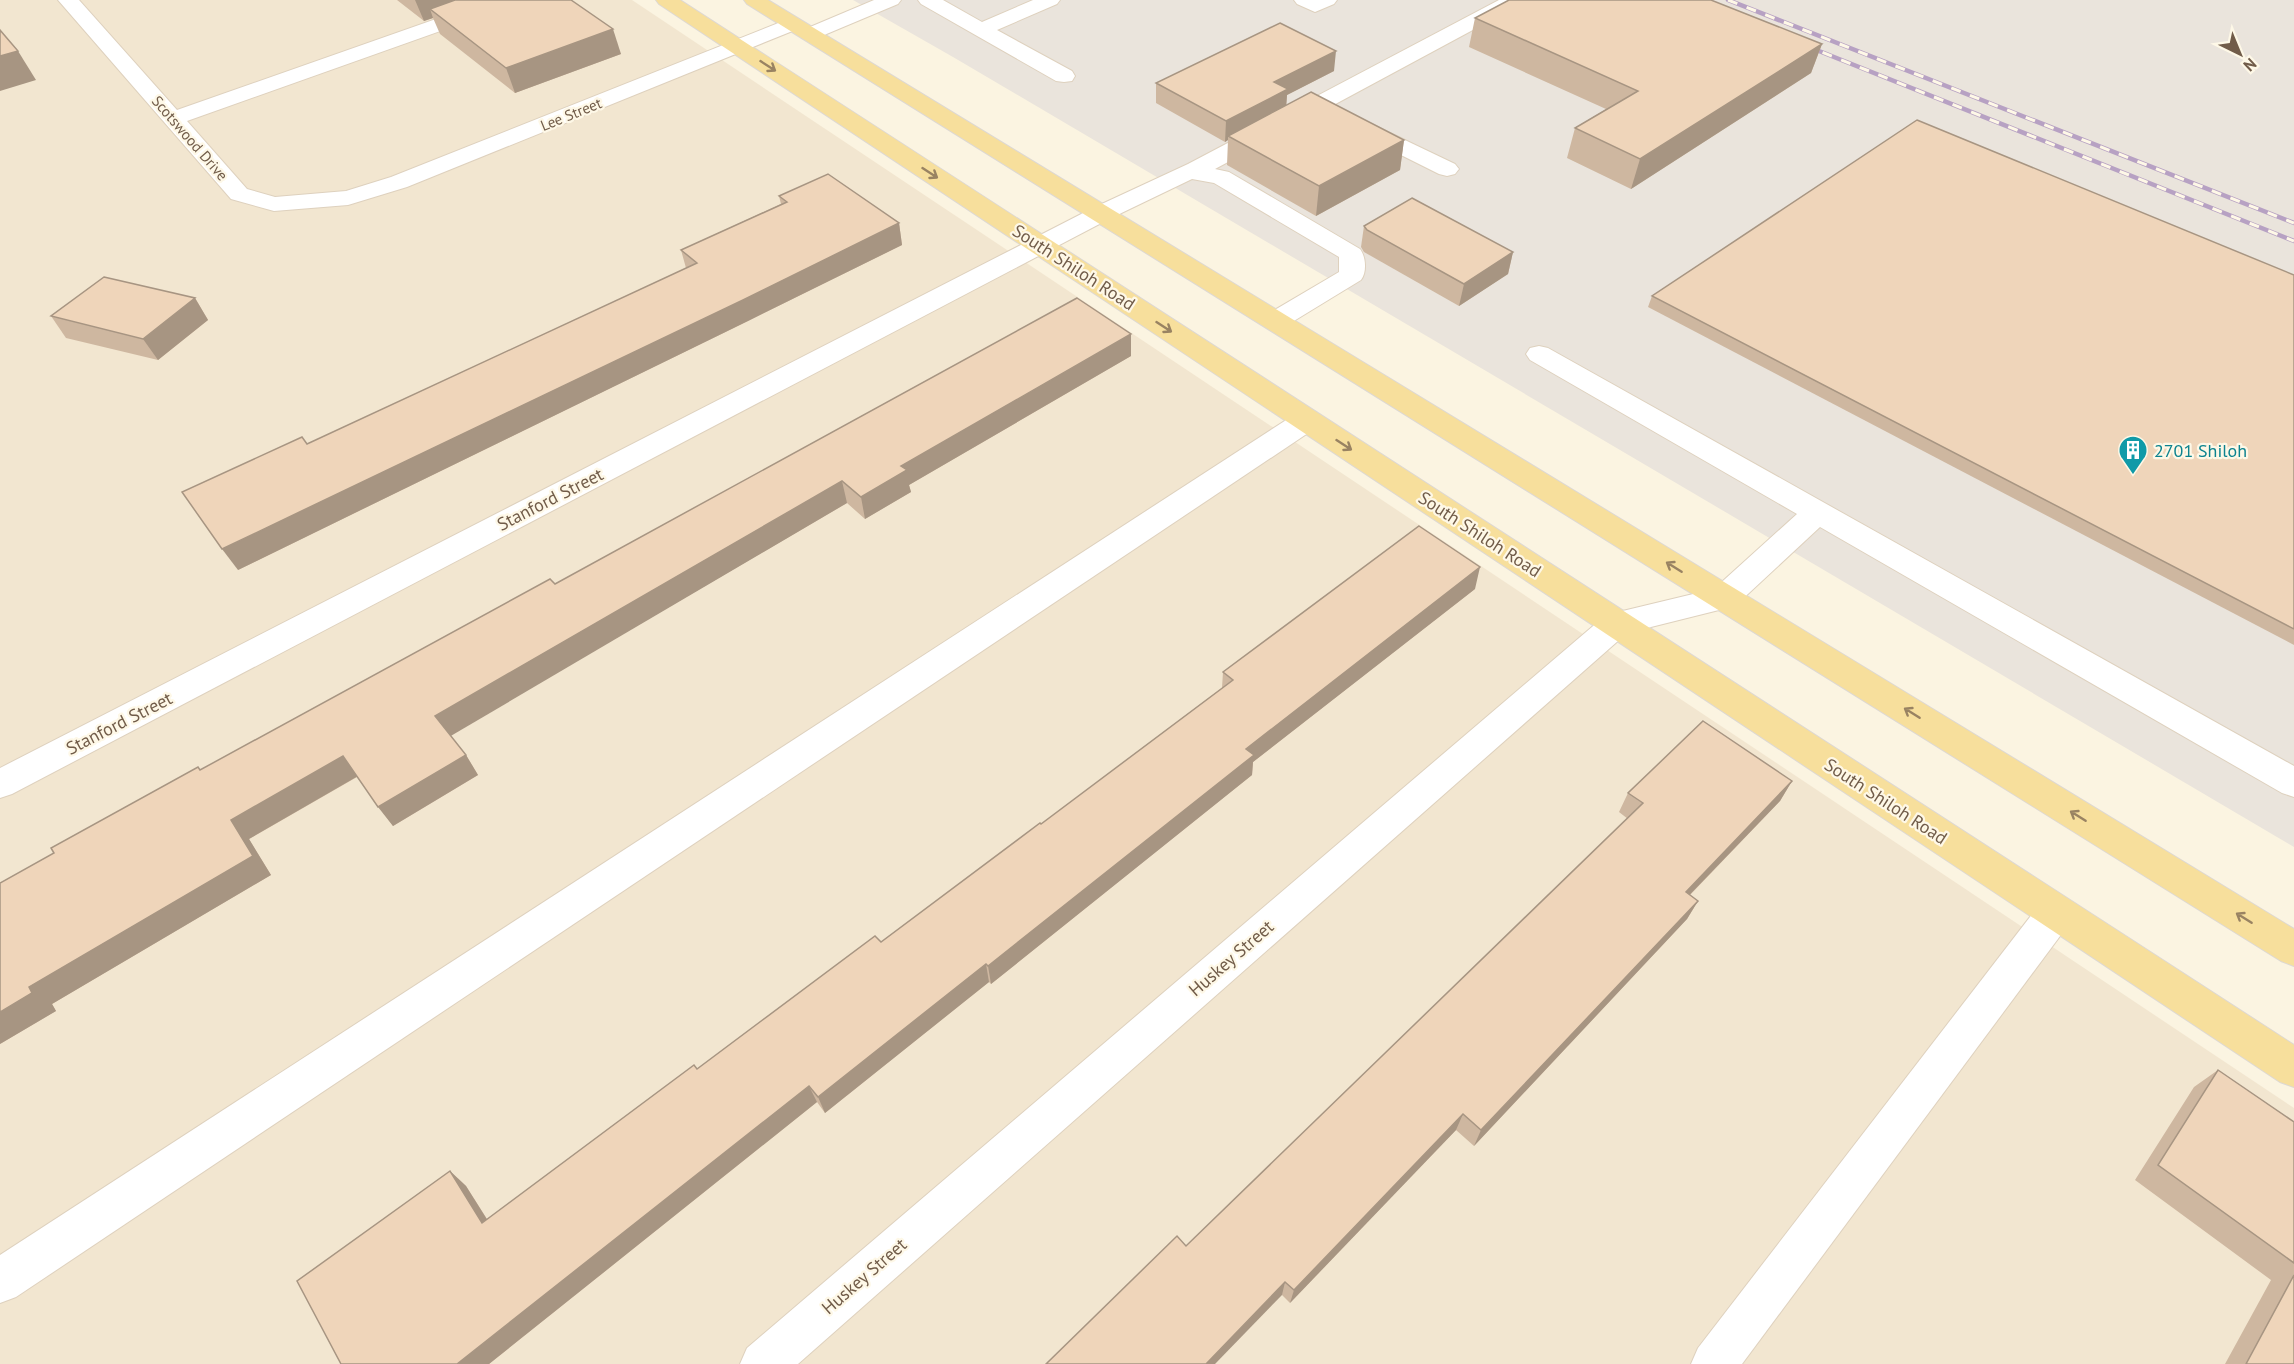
<svg xmlns="http://www.w3.org/2000/svg" width="2294" height="1364" font-family="'PT Sans',sans-serif">
<rect width="100%" height="100%" fill="#fbf4e1"/>
<polygon fill="#f2e6d0" points="0,0 632,0 2294,1108 2294,1364 0,1364"/>
<polygon fill="#eae4dc" points="853,0 2294,0 2294,847 953,57"/>
<g fill="none" stroke-linecap="round" stroke-linejoin="round">
<g stroke="#ded1be" stroke-width="2">
<g id="minor">
<polygon points="58,0 79,0 177,110 490,0 519,0 516,4 187,121 247,189 275,197 346,191 391,177 786,20 793,18 800,20 803,24 800,28 407,187 348,205 274,211 231,199"/>
<polygon points="874,0 901,0 898,4 817,38 810,40 803,38 800,34 803,30"/>
<polygon points="918,0 943,0 982,22 1033,0 1060,0 1057,4 997,30 1072,71 1075,76 1072,81 1064,82 1056,81 921,4"/>
<polygon points="1294,0 1337,0 1334,4 1315,12 1297,4"/>
<path d="M1499,0H1524L1521,4L1215,169L1229,172L1360,249C1366,257 1367,272 1361,280L1284,327L1275,329L1266,327L1262,321L1266,315L1339,272V257L1214,183L1192,179L1109,219L12,794L0,798V768L1091,209L1188,164Z"/>
<polygon points="1363,120 1455,164 1459,169 1455,174 1447,176 1439,174 1355,132 1352,127 1355,122"/>
<polygon points="1539,346 1548,348 2294,766 2294,797 2282,793 1820,527 1735,606 1627,633 798,1364 740,1364 747,1348 1606,615 1714,589 1797,514 1530,360 1526,354 1530,348"/>
<polygon points="1307,411 1317,413 1321,420 1317,427 16,1297 0,1303 0,1255 1297,413"/>
<polygon points="2056,896 2069,900 2075,912 2069,924 1742,1364 1691,1364 1698,1348 2043,900"/>
</g>
</g>
<g stroke="#ddd8d3" stroke-width="2">
<g id="major">
<polygon points="656,0 680,0 2294,1045 2294,1087 2280,1082 659,4"/>
<polygon points="744,0 768,0 2294,929 2294,966 2281,961 747,4"/>
</g>
</g>
<use href="#minor" fill="#fff" fill-rule="evenodd"/>
<use href="#major" fill="#f7df9c" fill-rule="evenodd"/>
<g stroke="#b7a1c3" stroke-width="4.5">
<g id="rail">
<polyline points="1728,0 2294,223"/>
<polyline points="1804,45 2294,241"/>
</g>
</g>
<use href="#rail" stroke="#fef8e7" stroke-width="3" stroke-dasharray="10" stroke-linecap="butt"/>
</g>
<g fill="#ceb7a0">
<polygon points="397,0 571,0 621,54 515,93 440,34 433,18 424,21"/>
<polygon points="1475,18 1822,44 1811,73 1631,189 1567,158 1575,128 1606,109 1469,47"/>
<polygon points="1334,71 1287,95 1286,105 1404,140 1400,170 1316,216 1227,165 1228,140 1225,142 1156,103 1156,83"/>
<polygon points="779,196 899,223 902,245 748,321 238,570 307,444 686,268 681,250 781,204"/>
<polygon points="1364,226 1513,252 1508,274 1459,306 1364,252 1361,247"/>
<polygon points="2294,275 2294,645 1648,307 1652,296"/>
<polygon points="195,298 208,320 158,360 66,338 51,316"/>
<polygon points="1131,334 1131,356 909,485 911,492 865,519 847,503 450,735 466,755 478,775 393,826 357,777 249,839 271,875 52,1004 56,1011 0,1044 54,853 200,770 555,584"/>
<polygon points="1475,589 1253,762 1252,775 991,984 989,982 825,1113 817,1102 489,1364 450,1171 466,1186 487,1219 697,1069 881,942 1041,824 1222,688 1223,672"/>
<polygon points="1792,781 1780,801 1690,895 1698,901 1687,919 1474,1146 1456,1130 1290,1303 1282,1295 1186,1246 1628,819 1619,812 1628,793"/>
<polygon points="2218,1070 2294,1122 2294,1364 2225,1364 2271,1280 2135,1180 2194,1087"/>
</g>
<g fill="#a79582">
<polygon points="415,0 483,0 430,9 433,18 424,21"/>
<polygon points="613,29 621,54 515,93 506,68"/>
<polygon points="1822,44 1811,73 1631,189 1640,159"/>
<polygon points="18,51 36,80 0,91 0,56"/>
<polygon points="1336,51 1334,71 1287,95 1286,110 1228,136 1228,140 1225,142 1226,121 1274,82"/>
<polygon points="1404,140 1400,170 1316,216 1319,186"/>
<polygon points="899,223 902,245 748,321 238,570 222,549"/>
<polygon points="1513,252 1508,274 1459,306 1464,284"/>
<polygon points="195,298 208,320 158,360 143,339"/>
<polygon points="1131,334 1131,356 909,485 911,492 865,519 861,497 901,466"/>
<polygon points="842,481 847,503 449,737 435,716"/>
<polygon points="1480,567 1475,589 1253,762 1252,775 991,984 988,966 1246,749"/>
<polygon points="466,755 478,775 393,826 378,807"/>
<polygon points="343,756 358,776 249,839 271,875 52,1004 56,1011 0,1044 0,1012 29,987 231,820"/>
<polygon points="1792,781 1780,801 1675,910 1686,892"/>
<polygon points="1698,901 1687,919 1474,1146 1481,1130"/>
<polygon points="986,964 989,982 825,1113 818,1097"/>
<polygon points="809,1086 817,1102 489,1364 457,1364"/>
<polygon points="1463,1114 1456,1130 1290,1303 1294,1290"/>
<polygon points="450,1171 466,1186 498,1237 482,1223"/>
<polygon points="1285,1282 1282,1295 1215,1364 1206,1364"/>
</g>
<g fill="#efd5ba" stroke="#a79582" stroke-width="1.5">
<polygon points="455,0 571,0 613,29 506,68 430,9"/>
<polygon points="1509,0 1711,0 1822,44 1640,159 1575,128 1638,91 1475,18"/>
<polygon points="1280,23 1336,51 1274,82 1288,89 1226,121 1156,83"/>
<polygon points="0,30 18,51 0,56"/>
<polygon points="1311,92 1404,140 1319,186 1228,136"/>
<polygon points="1917,120 2294,275 2294,629 1652,296"/>
<polygon points="828,174 899,223 743,300 222,549 182,492 302,437 307,444 697,263 681,250 787,202 779,196"/>
<polygon points="1412,198 1513,252 1464,284 1367,230 1364,226"/>
<polygon points="104,277 195,298 143,339 51,316"/>
<polygon points="1077,298 1131,334 901,466 907,470 861,497 842,481 435,716 466,755 378,807 343,756 231,820 253,856 29,987 32,993 0,1012 0,883 54,853 51,848 198,767 200,770 550,579 555,584"/>
<polygon points="1419,526 1480,567 1246,749 1254,755 988,966 986,964 818,1097 809,1086 457,1364 341,1364 297,1281 450,1171 482,1223 694,1065 697,1069 875,936 881,942 1040,823 1041,824 1233,680 1223,672"/>
<polygon points="1703,721 1792,781 1686,892 1698,901 1481,1130 1463,1114 1294,1290 1285,1282 1206,1364 1046,1364 1177,1236 1186,1246 1643,803 1628,793"/>
<polygon points="2218,1070 2294,1122 2294,1263 2158,1165"/>
<polygon points="2294,1275 2294,1364 2246,1364"/>
</g>
<defs><path id="oneway-shaft" d="M-6 0H5M1.5-3L5.5 0L1.5 3" fill="none" stroke-width="1.6" stroke-linecap="round" stroke-linejoin="round" transform="scale(1.5)"/></defs>
<g stroke="#998362">
<use href="#oneway-shaft" transform="translate(768 66) rotate(33)"/>
<use href="#oneway-shaft" transform="translate(930 173) rotate(33)"/>
<use href="#oneway-shaft" transform="translate(1164 327) rotate(33)"/>
<use href="#oneway-shaft" transform="translate(1344 445) rotate(33)"/>
<use href="#oneway-shaft" transform="translate(1674 567) rotate(-148)"/>
<use href="#oneway-shaft" transform="translate(1912 713) rotate(-148)"/>
<use href="#oneway-shaft" transform="translate(2078 816) rotate(-148)"/>
<use href="#oneway-shaft" transform="translate(2244 918) rotate(-148)"/>
</g>
<defs>
<g id="building-pin" transform="scale(1.5)"><path d="M0 17L-7.5 6A9.5 9.5 0 1 1 7.5 6Z" fill="#0f9aa8" stroke="#fef8e7"/><path d="M-4-6H4V6H1V3H-1V6H-4ZM-2.5-4.3h1.7v1.8h-1.7ZM.8-4.3h1.7v1.8H.8ZM-2.5-1h1.7V.8h-1.7ZM.8-1h1.7V.8H.8Z" fill="#fff"/></g>
</defs>
<g fill-rule="evenodd">
<use href="#building-pin" x="2133" y="450"/>
</g>
<g text-anchor="middle" dominant-baseline="central" stroke-width="4.5" stroke-linejoin="round" paint-order="stroke">
<g font-size="15" fill="#715c49" stroke="#fef8e7">
<text transform="translate(571 114) rotate(-22)">Lee Street</text>
<text transform="translate(190 138) rotate(49)">Scotswood Drive</text>
</g>
<g font-size="18" fill="#715c49" stroke="#fef8e7">
<text transform="translate(1074 267) rotate(33)">South Shiloh Road</text>
<text transform="translate(550 499) rotate(-27)">Stanford Street</text>
<text transform="translate(1480 534) rotate(33)">South Shiloh Road</text>
<text transform="translate(119 723) rotate(-27)">Stanford Street</text>
<text transform="translate(1886 801) rotate(33)">South Shiloh Road</text>
<text transform="translate(1231 958) rotate(-41)">Huskey Street</text>
<text transform="translate(864 1276) rotate(-41)">Huskey Street</text>
</g>
<g font-size="18" fill="#0d838f" stroke="#fef8e7" text-anchor="start">
<text x="2154" y="450">2701 Shiloh</text>
</g>
</g>
<g transform="translate(2240 54) rotate(137)" stroke="#fef8e7" stroke-width="4.5" paint-order="stroke">
<path d="M0-4.5L10 22L0 15L-10 22Z" fill="#715c49"/>
<text y="-9" font-size="16" font-weight="bold" text-anchor="middle" fill="#715c49">N</text>
</g>
</svg>
